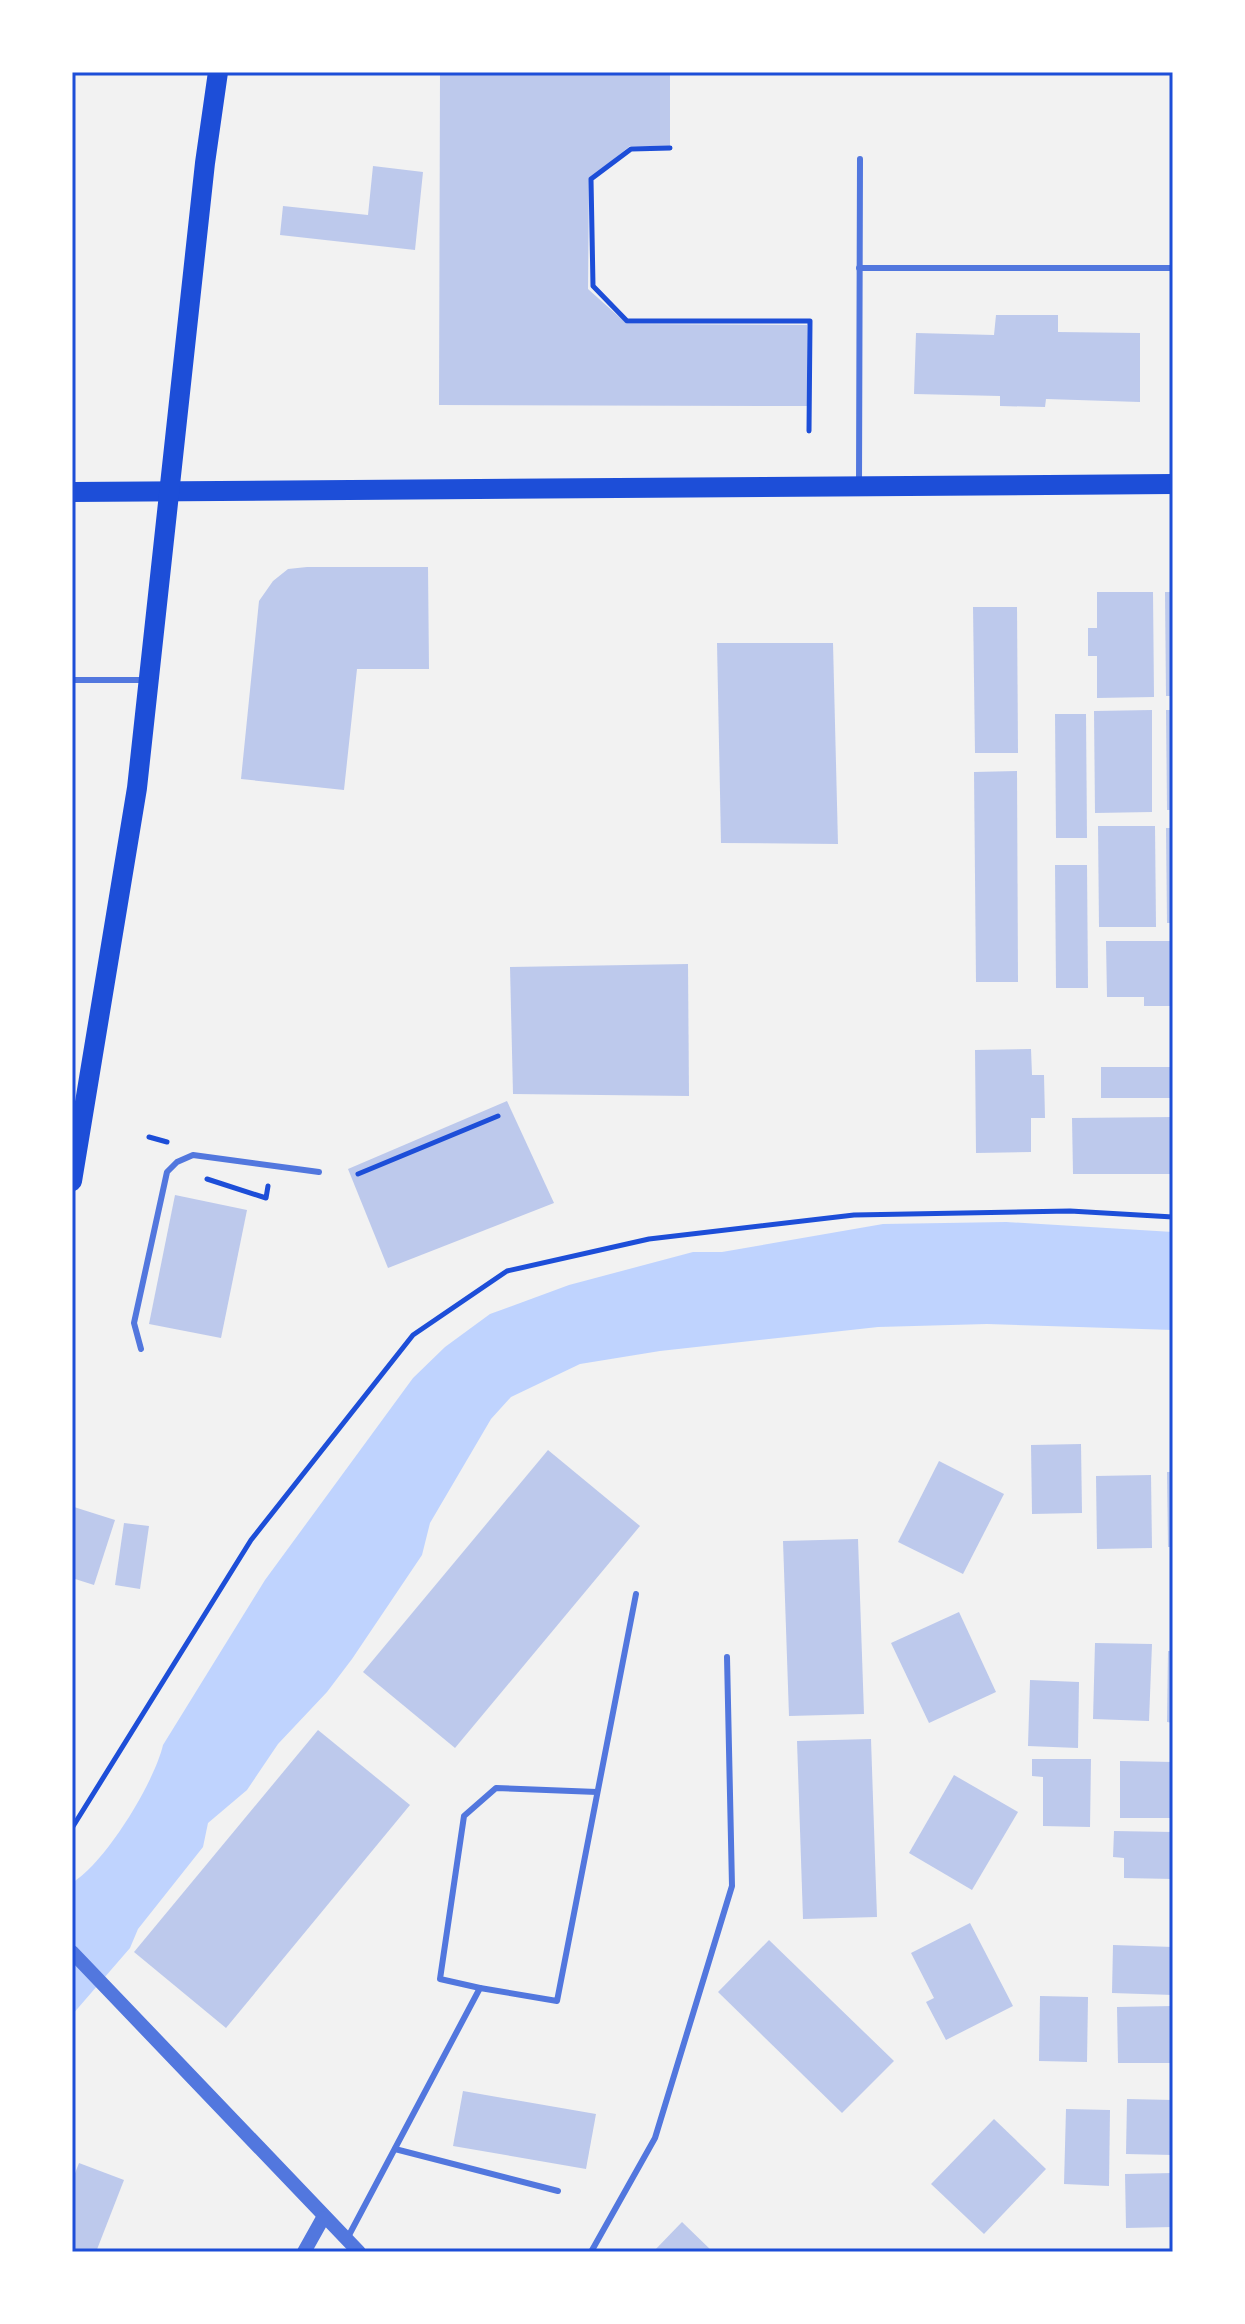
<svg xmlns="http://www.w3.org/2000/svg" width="1245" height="2324" font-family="Mulish,sans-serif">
<rect width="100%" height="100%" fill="#f2f2f2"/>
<path fill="#bfd3fe" d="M1006,1222L1173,1232V1330L987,1324L878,1327L660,1351L580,1364L511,1397L491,1419L430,1523L422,1555L352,1659L327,1692L278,1744L247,1790L208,1823L203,1847L138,1929L130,1948L72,2015V1883C106,1862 154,1783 163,1745L265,1580L413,1378L445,1347L490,1314L569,1285L693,1252H722L883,1224Z"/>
<g fill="#bdc9ec">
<polygon points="440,72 670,72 670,146 630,146 589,179 588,289 627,324 807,325 807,406 439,405"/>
<polygon points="373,166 423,172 415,250 280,235 283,206 368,215"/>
<polygon points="996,315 1058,315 1058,332 1140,333 1140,402 1046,399 1045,407 1000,406 1000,396 914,394 916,333 994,335"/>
<polygon points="307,567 428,567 429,669 357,669 344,790 241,779 259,601 273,581 288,569"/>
<polygon points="1097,592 1153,592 1154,697 1097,698 1097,656 1088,656 1088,628 1097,628"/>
<polygon points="1165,592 1173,592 1173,696 1166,696"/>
<polygon points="973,607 1017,607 1018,753 975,753"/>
<polygon points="717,643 833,643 838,844 721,843"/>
<polygon points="1152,710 1152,812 1095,813 1094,711"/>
<polygon points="1166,710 1173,710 1173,810 1167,810"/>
<polygon points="1055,714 1086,714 1087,838 1056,838"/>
<polygon points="1017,771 1018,982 976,982 974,772"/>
<polygon points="1098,826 1155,826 1156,927 1099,927"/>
<polygon points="1166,828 1173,828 1173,923 1167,923"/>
<polygon points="1055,865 1087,865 1088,988 1056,988"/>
<polygon points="1106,941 1173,941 1173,1006 1144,1006 1144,997 1107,997"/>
<polygon points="688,964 689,1096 513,1094 510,967"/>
<polygon points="1031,1049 1032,1075 1044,1075 1045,1118 1031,1118 1031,1152 976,1153 975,1050"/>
<rect x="1101" y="1067" width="72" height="31"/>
<polygon points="507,1101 554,1203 388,1268 348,1169"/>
<polygon points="1173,1117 1173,1174 1073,1174 1072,1118"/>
<polygon points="175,1195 247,1210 221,1338 149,1324"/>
<polygon points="1081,1444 1082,1513 1032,1514 1031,1445"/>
<polygon points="548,1450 640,1526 455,1748 363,1672"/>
<polygon points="939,1461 1004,1494 963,1574 898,1542"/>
<polygon points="1167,1472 1173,1472 1173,1547 1168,1547"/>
<polygon points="1151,1475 1152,1548 1097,1549 1096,1476"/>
<polygon points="74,1507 115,1520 94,1585 72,1578"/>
<polygon points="124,1523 149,1526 140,1589 115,1585"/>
<polygon points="858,1539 864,1714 789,1716 783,1541"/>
<polygon points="959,1612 996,1692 929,1723 891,1643"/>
<polygon points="1095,1643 1152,1644 1149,1721 1093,1719"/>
<polygon points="1168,1651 1173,1651 1173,1723 1167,1722"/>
<polygon points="1030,1680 1079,1682 1078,1748 1028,1746"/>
<polygon points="318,1730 410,1805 226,2028 134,1952"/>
<polygon points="871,1739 877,1917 803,1919 797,1741"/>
<polygon points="1032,1759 1091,1759 1090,1827 1043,1826 1043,1777 1032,1776"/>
<polygon points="1120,1761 1173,1762 1173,1818 1120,1818"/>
<polygon points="954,1775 1018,1812 972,1890 909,1853"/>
<polygon points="1114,1831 1173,1832 1173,1879 1124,1878 1124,1858 1113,1857"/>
<polygon points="970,1923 1013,2006 946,2040 926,2002 934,1998 911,1953"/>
<polygon points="769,1940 894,2061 842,2113 718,1992"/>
<polygon points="1113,1945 1173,1947 1173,1995 1112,1993"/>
<polygon points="1040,1996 1088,1997 1087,2062 1039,2061"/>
<polygon points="1173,2006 1173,2063 1118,2063 1117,2007"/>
<polygon points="463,2091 596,2114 586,2169 453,2146"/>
<polygon points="1127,2099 1173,2100 1173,2155 1126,2154"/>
<polygon points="1066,2109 1110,2110 1109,2186 1064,2184"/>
<polygon points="994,2119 1046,2169 984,2234 931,2184"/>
<polygon points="79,2163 124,2180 96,2252 72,2252 72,2181"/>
<polygon points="1173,2173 1173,2227 1126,2228 1125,2174"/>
<polygon points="682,2222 713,2252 653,2252"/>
</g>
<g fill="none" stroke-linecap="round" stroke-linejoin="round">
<g stroke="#1d4ed8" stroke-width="5">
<polyline points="670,148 631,149 591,179 593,286 627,321 810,321 809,431"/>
<polyline points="149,1137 167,1142"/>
<polyline points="358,1174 498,1116"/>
<polyline points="207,1179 266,1198 268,1186"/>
<polyline points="72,1828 251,1540 413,1335 507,1271 649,1239 854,1215 1070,1211 1173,1217"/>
</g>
<g stroke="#5277de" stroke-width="6">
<polyline points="859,268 1173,268"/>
<polyline points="859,483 860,159"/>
<polyline points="72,680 144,680"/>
<polyline points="141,1349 134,1323 167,1172 177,1162 193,1155 319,1172"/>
<polyline points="480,1988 440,1979 464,1816 496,1788 597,1792"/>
<polyline points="395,2149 558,2191"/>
<polyline points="348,2237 480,1988 557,2001 636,1594"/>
<polyline points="591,2252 655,2138 732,1886 727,1657"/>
</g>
<g stroke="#5277de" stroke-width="14">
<polyline points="72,1952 359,2252"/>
<polyline points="304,2252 323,2218"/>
</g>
<g stroke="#1d4ed8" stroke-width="20">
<polyline points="72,492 1173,484"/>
<polyline points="72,1181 137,788 205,163 218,72"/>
</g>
</g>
<rect width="1245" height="2324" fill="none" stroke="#ffffff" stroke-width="148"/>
<rect x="74" y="74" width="1097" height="2176" fill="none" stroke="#1d4ed8" stroke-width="3"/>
</svg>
